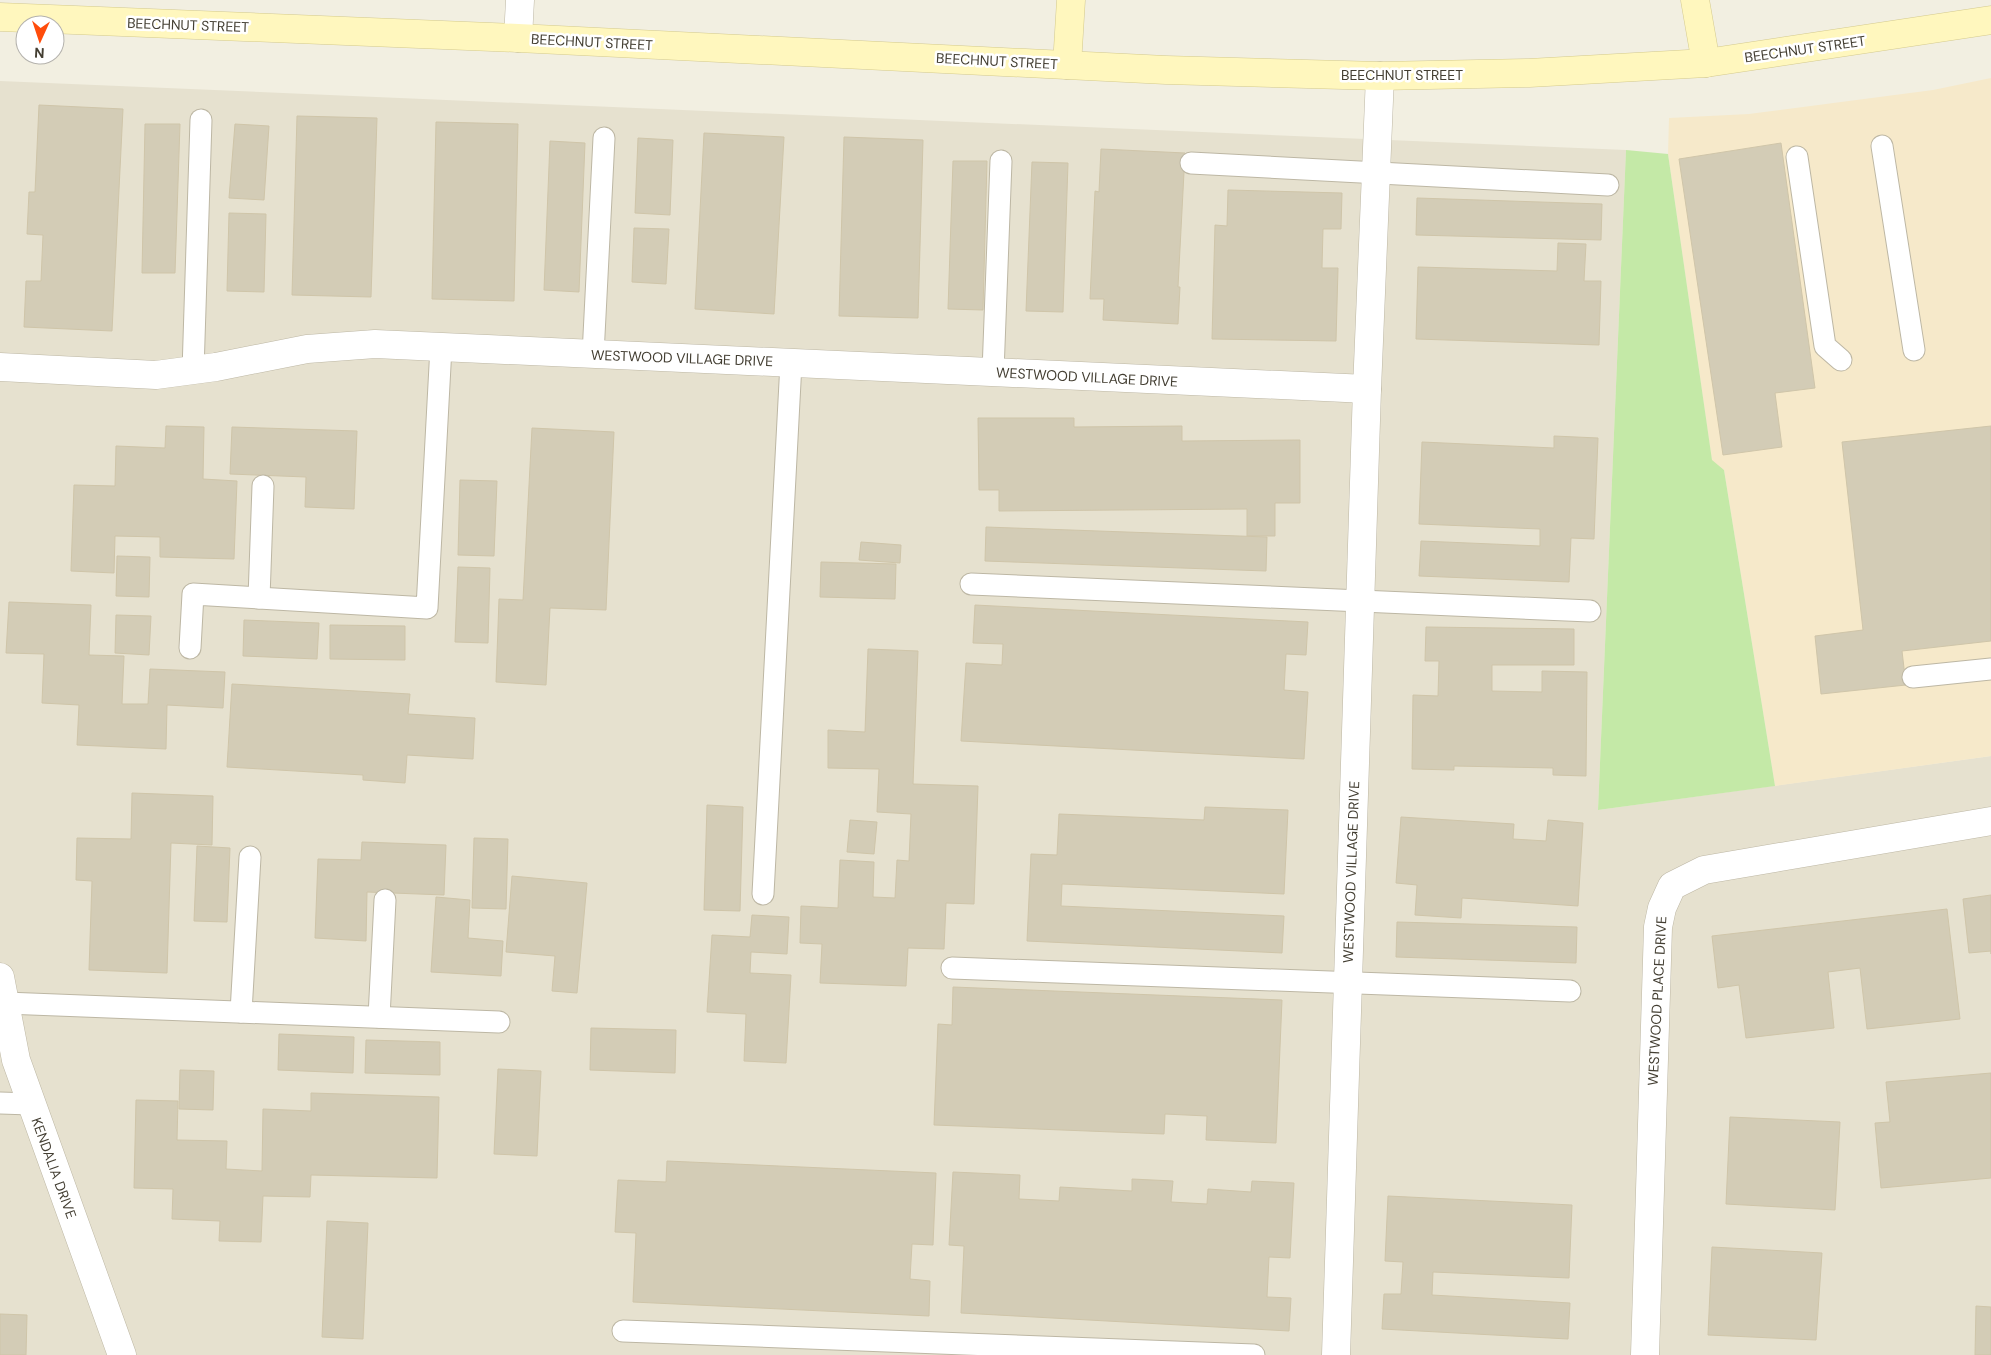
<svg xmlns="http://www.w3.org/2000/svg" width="1991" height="1355" font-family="'DM Sans',sans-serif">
<rect width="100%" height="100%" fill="#f2efe1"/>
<polygon fill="#e6e1cf" points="0,81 1626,150 1598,810 1991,756 1991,1355 0,1355"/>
<polygon fill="#f6e9ca" points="1991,78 1991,756 1775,786 1724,470 1712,461 1668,154 1669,118 1749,114 1933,90"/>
<polygon fill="#c4e9a7" points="1626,150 1668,154 1712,460 1724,470 1775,786 1598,810"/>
<g fill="#d3ccb6" stroke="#cfc5a9">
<polygon points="39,105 123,109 112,331 24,327 26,281 41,281 43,235 27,234 29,192 35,192"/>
<polygon points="297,116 377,118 371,297 292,295"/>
<polygon points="436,122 518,124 514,301 432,299"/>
<polygon points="145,124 180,124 175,273 142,273"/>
<polygon points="235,124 269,126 264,200 229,198"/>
<polygon points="704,133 784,137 774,314 695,309"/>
<polygon points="844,137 923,140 918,318 839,316"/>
<polygon points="638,138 673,140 670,215 635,213"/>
<polygon points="550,141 585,143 579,292 544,290"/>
<polygon points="1781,143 1815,388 1775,393 1782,447 1723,455 1679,159"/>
<polygon points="1101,149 1185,153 1178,287 1180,287 1178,324 1103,320 1104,299 1090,299 1095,191 1099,192"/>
<polygon points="953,161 987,161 983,310 948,309"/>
<polygon points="1032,162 1068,163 1063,312 1026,311"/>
<polygon points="1228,190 1342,193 1341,229 1323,229 1322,268 1338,268 1336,341 1212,339 1215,225 1227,226"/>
<polygon points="1417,198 1602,204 1601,240 1416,235"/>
<polygon points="229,213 266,214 264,292 227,291"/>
<polygon points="634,228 669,229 666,284 632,282"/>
<polygon points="1558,243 1586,244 1584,281 1601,281 1599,345 1416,339 1418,267 1557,271"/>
<polygon points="978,418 1074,418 1074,427 1182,426 1182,441 1300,440 1300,503 1275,503 1275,536 1247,536 1247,509 999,511 999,490 979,490"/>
<polygon points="166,426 204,427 203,479 237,481 234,559 160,557 160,537 115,536 114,573 71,571 74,485 115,486 116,446 165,448"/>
<polygon points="1991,426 1991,641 1902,651 1906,685 1821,694 1815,636 1863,630 1842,442"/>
<polygon points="232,427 357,431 354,509 305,507 306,477 230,474"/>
<polygon points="532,428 614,432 606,610 550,608 546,685 496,682 499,599 523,600"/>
<polygon points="1554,436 1598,438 1594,539 1571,538 1569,582 1419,576 1421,541 1540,546 1540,529 1419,524 1422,442 1554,448"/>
<polygon points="460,480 497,481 494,556 458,555"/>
<polygon points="986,527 1267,537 1266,571 985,561"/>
<polygon points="861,542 901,545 900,563 859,560"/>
<polygon points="117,556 150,557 149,597 116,596"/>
<polygon points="821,562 896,564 895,599 820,597"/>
<polygon points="458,567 490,568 488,643 455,642"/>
<polygon points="9,602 91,605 89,655 124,656 122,704 148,704 150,669 225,672 223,708 167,705 166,749 77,745 79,705 42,703 44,654 6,653"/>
<polygon points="975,605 1308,622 1306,655 1286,654 1284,690 1308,692 1304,759 961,741 966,663 1002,665 1003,644 973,643"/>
<polygon points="116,615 151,616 149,655 115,653"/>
<polygon points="244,620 319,623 317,659 243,656"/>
<polygon points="330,625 405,626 405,660 330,659"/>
<polygon points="1426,627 1574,629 1574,665 1492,665 1492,691 1542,692 1542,671 1587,672 1586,776 1553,775 1553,768 1454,766 1454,770 1412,769 1413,695 1438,696 1439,661 1425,661"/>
<polygon points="868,649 918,651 913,784 978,786 974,904 946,903 944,949 908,948 906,986 820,983 822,944 800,943 801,906 838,908 840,860 874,862 873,897 895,898 897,860 909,861 911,814 877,812 879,769 828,768 828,730 865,732"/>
<polygon points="232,684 410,694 408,714 475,718 473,759 407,755 405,783 363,780 363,775 227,767"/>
<polygon points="132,793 213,796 212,845 171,843 167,973 89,970 92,881 76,880 77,838 131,839"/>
<polygon points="707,805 743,807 740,911 704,910"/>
<polygon points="1205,807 1288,810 1284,894 1062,884 1061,906 1284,916 1282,953 1027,941 1031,854 1057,855 1059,814 1204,820"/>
<polygon points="1401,817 1514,824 1513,839 1546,841 1548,820 1583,823 1578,906 1462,898 1461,918 1415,915 1417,885 1396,883"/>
<polygon points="850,820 877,822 874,854 847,852"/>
<polygon points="474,838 508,839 506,909 472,908"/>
<polygon points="362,842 446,845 444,895 367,892 366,941 315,938 318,859 361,860"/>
<polygon points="197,846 230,848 227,922 194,921"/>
<polygon points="512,876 587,883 577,993 552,991 555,956 506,952"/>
<polygon points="1991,895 1991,954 1991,951 1969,953 1963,899"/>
<polygon points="436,897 470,900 468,938 503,941 501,976 431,972"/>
<polygon points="1947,909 1960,1019 1867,1029 1860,968 1828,972 1834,1028 1746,1038 1739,985 1718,988 1712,936"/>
<polygon points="752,915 789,917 787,954 751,952 750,973 791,975 786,1063 744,1061 746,1014 707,1012 712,935 750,937"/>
<polygon points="1397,922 1577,927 1576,963 1396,957"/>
<polygon points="953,987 1282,1000 1276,1143 1206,1140 1207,1116 1165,1114 1164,1134 934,1125 938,1024 952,1025"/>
<polygon points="591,1028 676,1030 675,1073 590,1070"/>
<polygon points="279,1034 354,1037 353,1073 278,1070"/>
<polygon points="366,1040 440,1042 440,1075 365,1073"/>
<polygon points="498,1069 541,1071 537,1156 494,1154"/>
<polygon points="180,1070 214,1071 213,1110 179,1109"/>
<polygon points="1991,1073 1991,1178 1881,1188 1875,1123 1890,1122 1886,1082"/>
<polygon points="311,1093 439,1097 437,1178 311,1175 310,1197 263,1196 261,1242 219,1241 220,1221 172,1219 173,1189 134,1188 136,1100 178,1101 177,1140 227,1141 226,1169 262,1171 263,1109 311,1111"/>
<polygon points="1730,1117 1840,1122 1835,1210 1726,1204"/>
<polygon points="667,1161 936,1173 933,1245 912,1244 910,1279 930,1281 929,1316 633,1302 636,1233 615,1232 618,1180 666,1182"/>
<polygon points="953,1172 1020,1175 1019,1199 1059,1201 1060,1187 1132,1191 1132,1179 1173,1181 1171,1202 1207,1204 1208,1189 1251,1192 1252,1181 1294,1183 1290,1258 1269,1257 1267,1297 1291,1298 1289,1331 961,1313 964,1246 949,1245"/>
<polygon points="1388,1196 1572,1205 1569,1278 1433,1272 1432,1295 1570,1303 1568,1339 1382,1329 1384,1294 1401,1294 1403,1262 1385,1261"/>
<polygon points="327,1221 368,1223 363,1339 322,1337"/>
<polygon points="1712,1247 1822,1253 1816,1340 1708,1335"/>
<polygon points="1976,1306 1991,1307 1991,1355 1975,1355"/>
<polygon points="0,1314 27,1315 26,1355 0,1355"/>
</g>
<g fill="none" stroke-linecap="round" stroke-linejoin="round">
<g stroke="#bdb7a4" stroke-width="23">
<g id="lane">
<polyline points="1882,146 1914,350"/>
<polyline points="1797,157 1825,346 1841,360"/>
<polyline points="1191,163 1608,185"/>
<polyline points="593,355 604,138"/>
<polyline points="193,371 201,120"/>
<polyline points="993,372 1001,161"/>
<polyline points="971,584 1590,611"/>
<polyline points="259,598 263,486"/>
<polyline points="190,648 193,594 427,608 441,347"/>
<polyline points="1913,677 1991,669"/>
<polyline points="763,894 791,363"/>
<polyline points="952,968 1570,991"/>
<polyline points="5,1003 499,1022"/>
<polyline points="241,1012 250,857"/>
<polyline points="379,1017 385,900"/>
<polyline points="0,1103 31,1104"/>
<polyline points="623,1331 1254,1355"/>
</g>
</g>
<g stroke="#bdb7a4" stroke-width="29">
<g id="street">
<polyline points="518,38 520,0"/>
<polyline points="0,367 156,375 216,367 307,349 375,344 1367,389"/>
<polyline points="0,977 16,1060 122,1355"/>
<polyline points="1336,1355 1367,389 1380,76"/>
<polyline points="1645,1355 1658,927 1662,908 1672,886 1704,870 1991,821"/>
</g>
</g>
<g stroke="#d4ca8e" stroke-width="29">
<g id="secondary">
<polyline points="1695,0 1706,63"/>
<polyline points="0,17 518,38 1166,70 1380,76 1529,73 1706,63 1991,20"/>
<polyline points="1067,65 1071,0"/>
</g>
</g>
<use href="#lane" stroke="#fff" stroke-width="21"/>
<use href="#street" stroke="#fff" stroke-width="28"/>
<use href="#secondary" stroke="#fff7be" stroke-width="28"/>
</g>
<g text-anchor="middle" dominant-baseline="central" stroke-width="5" stroke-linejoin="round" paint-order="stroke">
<g font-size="14" fill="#433e32" stroke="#fff">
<text transform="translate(188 25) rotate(2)">BEECHNUT STREET</text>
<text transform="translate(592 42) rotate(3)">BEECHNUT STREET</text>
<text transform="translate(1805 49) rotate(-8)">BEECHNUT STREET</text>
<text transform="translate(997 61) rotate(3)">BEECHNUT STREET</text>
<text x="1402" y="75">BEECHNUT STREET</text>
<text transform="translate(682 358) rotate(2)">WESTWOOD VILLAGE DRIVE</text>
<text transform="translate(1087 377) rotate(3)">WESTWOOD VILLAGE DRIVE</text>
<text transform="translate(1351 872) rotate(-88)">WESTWOOD VILLAGE DRIVE</text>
<text transform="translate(1657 1001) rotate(-87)">WESTWOOD PLACE DRIVE</text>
<text transform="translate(54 1168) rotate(70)">KENDALIA DRIVE</text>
</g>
</g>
<g transform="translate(40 40) rotate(183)"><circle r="24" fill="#ffffff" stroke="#b4b2ad"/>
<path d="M0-4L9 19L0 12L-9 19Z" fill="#ff4c0b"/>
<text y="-8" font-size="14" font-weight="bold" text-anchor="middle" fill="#433e32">N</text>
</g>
</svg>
